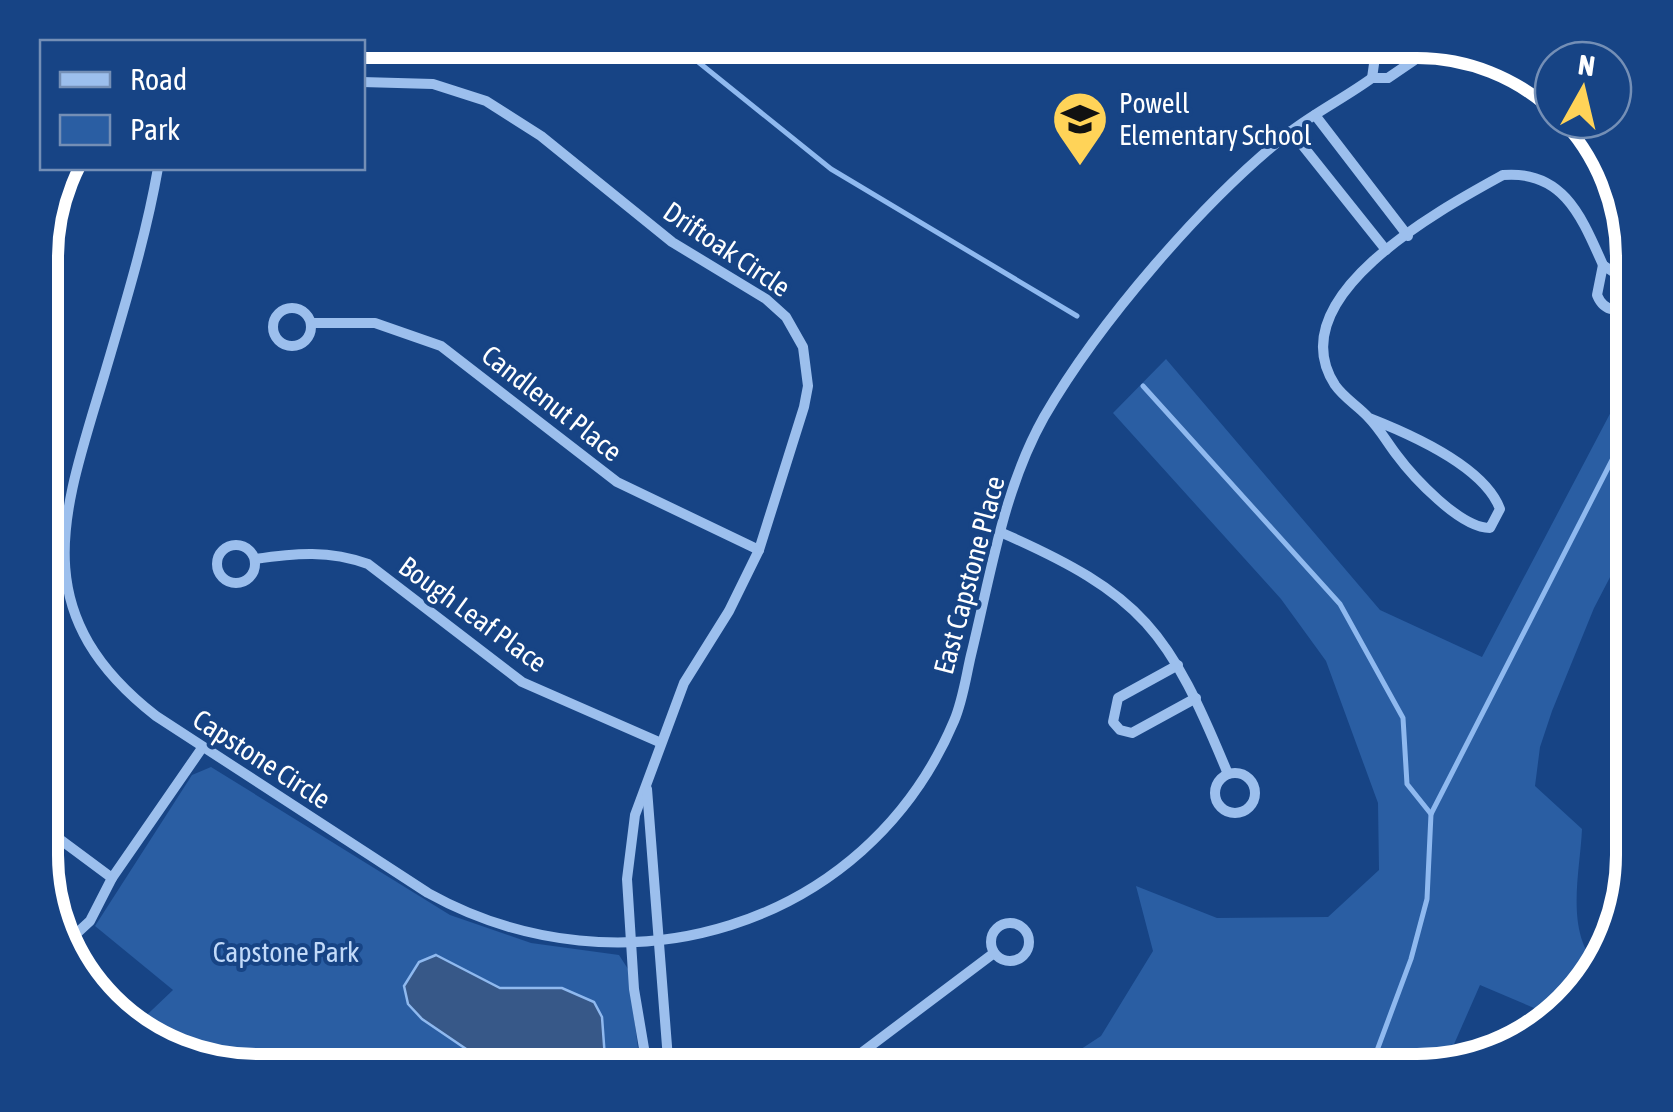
<svg xmlns="http://www.w3.org/2000/svg" width="1673" height="1112" font-family="'Asap Condensed',sans-serif">
<rect width="100%" height="100%" fill="#174485"/>
<g fill="#2a5ea3">
<path d="M1166,359L1380,610L1482,657L1633,370V533L1594,608L1552,711L1540,747L1535,786L1582,829C1580,874 1564,933 1599,968L1596,976L1553,1016L1480,985L1444,1067L1430,1072H1046L1101,1036L1153,951L1136,886L1217,918L1328,917L1379,870L1378,803L1326,661L1281,599L1113,413Z"/>
<polygon points="211,767 450,915 531,943 619,955 628,969 641,1072 256,1072 136,1035 131,1030 173,990 95,926 192,775"/>
</g>
<polygon fill="#375888" stroke="#8fb9ef" stroke-width="2.5" points="436,955 500,988 562,988 594,1002 602,1017 606,1072 500,1072 422,1019 408,1004 404,986 419,962"/>
<g fill="none" stroke-linecap="round" stroke-linejoin="round">
<g stroke="#8fb9ef" stroke-width="5">
<polyline points="671,40 831,169 1077,316"/>
<polyline points="1143,386 1340,604 1403,718 1407,784 1431,814 1427,899 1411,959 1369,1072"/>
<polyline points="1431,814 1633,419"/>
</g>
<g stroke="#9cbfed" stroke-width="10">
<polyline points="1372,78 1375,57 1400,40"/>
<polyline points="362,82 433,84 486,101 541,136 672,242 766,299 786,317 803,347 808,386 804,407 759,550 729,611 684,683 635,815 627,879 634,989 648,1072"/>
<polyline points="1315,115 1408,236"/>
<polyline points="1291,131 1386,250"/>
<path d="M158,168C146,237 124,308 104,376C63,513 23,612 156,716L428,893C621,1000 866,929 954,721C963,700 966,676 971,655C991,574 1003,490 1044,417C1099,322 1204,200 1290,132C1316,112 1346,97 1372,78H1388L1435,46"/>
<path d="M1632,285L1603,265L1597,295C1604,312 1621,315 1632,299"/>
<circle cx="292" cy="327" r="19"/>
<polyline points="311,323 375,323 441,346 617,482 759,550"/>
<path d="M1369,418C1410,434 1484,466 1500,509L1490,528C1460,528 1413,477 1396,454C1387,442 1379,428 1368,417C1358,406 1344,398 1335,385C1278,297 1441,209 1503,175C1564,170 1582,218 1603,265"/>
<path d="M1000,532C1144,595 1169,631 1228,774"/>
<circle cx="236" cy="564" r="19"/>
<path d="M255,559C296,553 329,550 368,564L522,682L659,742"/>
<polyline points="1178,665 1118,698 1113,722 1120,730 1132,733 1196,698"/>
<circle cx="1235" cy="793" r="20"/>
<polyline points="647,789 669,1072"/>
<polyline points="42,826 112,878"/>
<circle cx="1010" cy="942" r="19"/>
<polyline points="63,946 90,921 112,878 202,748"/>
<polyline points="836,1072 994,953"/>
</g>
</g>
<defs>
<g id="school-pin" transform="scale(2.875)"><path d="M0 17L-7.5 6A9.5 9.5 0 1 1 7.5 6Z" fill="#ffd358" stroke="#174485"/><path d="M0-5L7-2L0 1L-7-2ZM-4 1L0 2.5L4 1V4Q0 6-4 4Z" fill="#111"/></g>
</defs>
<g fill-rule="evenodd">
<use href="#school-pin" x="1080" y="119"/>
</g>
<g text-anchor="middle" dominant-baseline="central" stroke-width="8" stroke-linejoin="round" paint-order="stroke">
<g font-size="28" fill="#fff" stroke="#174485" text-anchor="start">
<text x="1119" y="103">Powell<tspan x="1119" dy="32">Elementary School</tspan></text>
</g>
<g font-size="28" fill="#fff" stroke="#174485">
<text transform="translate(727 249) rotate(34)">Driftoak Circle</text>
<text transform="translate(552 403) rotate(38)">Candlenut Place</text>
<text transform="translate(969 575) rotate(-75)">East Capstone Place</text>
<text transform="translate(473 614) rotate(36)">Bough Leaf Place</text>
<text transform="translate(262 759) rotate(33)">Capstone Circle</text>
</g>
<g font-size="28" fill="#c2daf9" stroke="#174485">
<text x="286" y="952">Capstone Park</text>
</g>
</g>
<path d="M0 0H1673V1112H0ZM257 58H1417A199 199 0 0 1 1616 257V855A199 199 0 0 1 1417 1054H257A199 199 0 0 1 58 855V257A199 199 0 0 1 257 58Z" fill="#174485" fill-rule="evenodd"/>
<path fill="none" stroke="#fff" stroke-width="12" d="M257 58H1417A199 199 0 0 1 1616 257V855A199 199 0 0 1 1417 1054H257A199 199 0 0 1 58 855V257A199 199 0 0 1 257 58Z"/>
<rect x="40" y="40" width="325" height="130" fill="#174485" stroke="#748fb6" stroke-width="2.5"/>
<rect x="60" y="72" width="50" height="15" fill="#9cbfed" stroke="#748fb6" stroke-width="2.5"/>
<text x="130" y="90" font-size="30" fill="#ffffff">Road</text>
<rect x="60" y="115" width="50" height="30" fill="#2a5ea3" stroke="#748fb6" stroke-width="2.5"/>
<text x="130" y="140" font-size="30" fill="#ffffff">Park</text>
<g transform="translate(1583 90) rotate(8)"><circle r="48" fill="#174485" stroke="#748fb6" stroke-width="2.5"/>
<path d="M0-8L18 38L0 25L-18 38Z" fill="#ffd358"/>
<text y="-15" font-size="28" font-weight="bold" text-anchor="middle" fill="#ffffff">N</text>
</g>
</svg>
